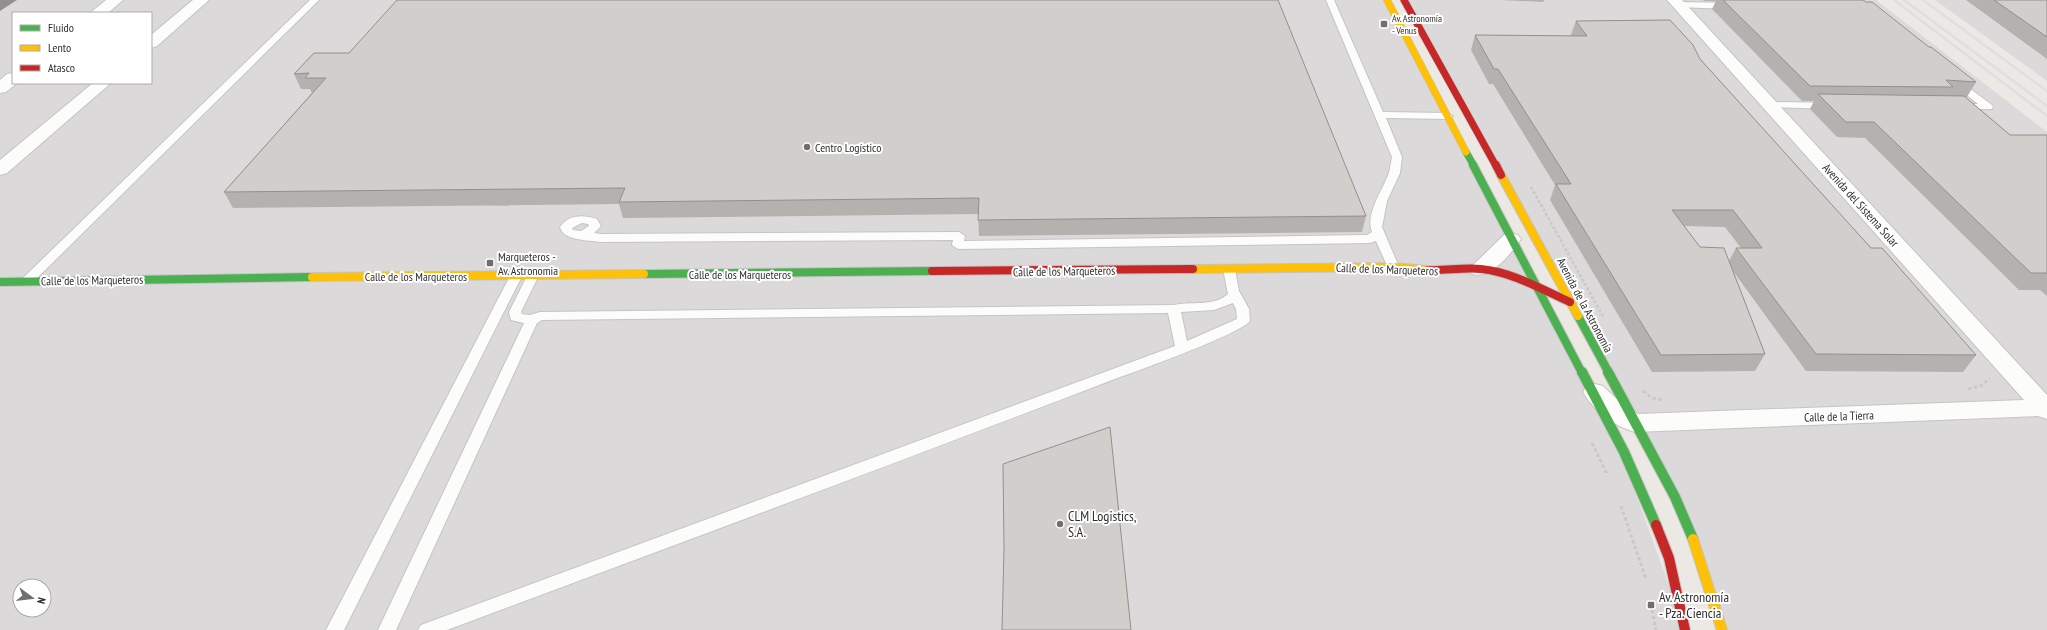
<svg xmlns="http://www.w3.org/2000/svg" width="2047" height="630" font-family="'PT Sans Narrow',sans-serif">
<rect width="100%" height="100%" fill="#ece8e4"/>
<g fill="#dcd9db" fill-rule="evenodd">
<path d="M0,0H1387L1611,425L1685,630H0ZM13,13H151V83H13ZM20,586H44V610H20Z"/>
<polygon points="1404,0 1876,0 2047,132 2047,630 1722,630 1699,554"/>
<polygon points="1935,0 2047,0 2047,81"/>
</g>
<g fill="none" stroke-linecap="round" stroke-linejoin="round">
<g stroke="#c5c4c5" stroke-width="2">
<g id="lane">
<polygon points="310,0 319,0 31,284 23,284 21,281 23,278"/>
<path d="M1326,0H1334L1383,112L1448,113L1453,116L1448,119L1386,118L1402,157L1400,173L1387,201L1382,227L1399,267L1397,270H1389L1376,241L1370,243L958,249L952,245L953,240L601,242C588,240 563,241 560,227C569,214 584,215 597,219L601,226L594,233L601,234L959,232L965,236L964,241L1367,235L1372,232C1365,214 1383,189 1389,173C1390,168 1391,162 1392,157ZM582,223L588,224L589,226L581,231L573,230L572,228Z"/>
<polygon points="1679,2 1731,3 1735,6 1731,9 1676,7 1675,5"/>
<polygon points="1957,79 1992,105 1993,107 1992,109 1955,109 1954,107 1959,104 1978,104 1953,84 1952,82"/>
<polygon points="1771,102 1829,103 1834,106 1829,109 1767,107 1766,105 1767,103"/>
<path d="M1229,265L1235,269L1239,291L1249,309L1250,321C1239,335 1131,373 1107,382C888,466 667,548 447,630H418L421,625L1175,346L1168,313L542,320L537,323L396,630H378L524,323L511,320L509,312L529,272H537L539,275L521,312L522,314L530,315L540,312L1174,305C1191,301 1214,307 1228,294L1223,269ZM1233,303L1236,309L1237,319L1187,341L1181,312L1214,310Z"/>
<polygon points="516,272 522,276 344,630 326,630 510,276"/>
</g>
</g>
<g stroke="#c5c4c5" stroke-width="2">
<g id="street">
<polygon points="106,0 123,0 108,13 90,13"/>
<polygon points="193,0 209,0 157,46 151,48 151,35"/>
<path d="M1667,0H1682L2047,395V419L2038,416L1635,432C1614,426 1594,411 1583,392L1587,386L1595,384L1603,386L1622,404L1638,414L2024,400Z"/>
<polygon points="13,73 13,83 17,83 6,92 0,93 0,80 7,74"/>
<polygon points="93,83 111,83 7,173 0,175 0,160"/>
<path d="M1511,233L1518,235L1521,239C1511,254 1491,279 1472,274L1469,269L1504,235Z"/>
</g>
</g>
<g stroke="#c5c4c5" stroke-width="8">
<polyline id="fast-far2" points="1466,152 1474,166"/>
</g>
<g stroke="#c5c4c5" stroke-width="10">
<g id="fast-far1">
<polyline points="1473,165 1582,373"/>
<polyline points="644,274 932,271"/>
<polyline points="0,282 312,277"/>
<polyline points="1578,316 1609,373"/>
</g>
</g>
<g stroke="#c5c4c5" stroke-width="12">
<g id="fast">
<polyline points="1582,372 1624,452 1656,525"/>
<polyline points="1608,372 1675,497 1693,539"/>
</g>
</g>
<g stroke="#c5c4c5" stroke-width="8">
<polyline id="slow-far2" points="1387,0 1466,152"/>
</g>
<g stroke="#c5c4c5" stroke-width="10">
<g id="slow-far1">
<polyline points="1501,175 1578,316"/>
<polyline points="1193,269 1393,267 1428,270"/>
<polyline points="312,277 644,274"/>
</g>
</g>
<g stroke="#c5c4c5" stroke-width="12">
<polyline id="slow" points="1693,539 1722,630"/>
</g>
<g stroke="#c5c4c5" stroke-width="8">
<polyline id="jam-far2" points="1404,0 1496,166"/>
</g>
<g stroke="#c5c4c5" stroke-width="10">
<g id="jam-far1">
<polyline points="1496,165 1501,175"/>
<path d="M1428,270C1445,271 1463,267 1481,269C1512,272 1541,289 1570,302"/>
<polyline points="932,271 1193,269"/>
</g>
</g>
<g stroke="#c5c4c5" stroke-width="12">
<polyline id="jam" points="1656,525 1669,558 1685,630"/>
</g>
<polyline stroke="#c9c9c8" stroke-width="2.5" stroke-dasharray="3 2" stroke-linecap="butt" points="1531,187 1604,318"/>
<g stroke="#c9c9c8" stroke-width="3" stroke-dasharray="3.5 2.5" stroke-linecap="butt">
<polyline points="1968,389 1983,385 1989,378"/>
<polyline points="1643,391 1652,398 1664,400"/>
<polyline points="1592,443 1608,476"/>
<polyline points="1621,506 1646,579"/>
<polyline points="1651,604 1656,630"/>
</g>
<use href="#lane" fill="#fcfcfb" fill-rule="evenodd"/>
<use href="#street" fill="#fcfcfb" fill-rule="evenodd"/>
<use href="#fast-far2" stroke="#4caf50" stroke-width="7"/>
<use href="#fast-far1" stroke="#4caf50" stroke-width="8"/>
<use href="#fast" stroke="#4caf50" stroke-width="10"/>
<use href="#slow-far2" stroke="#ffc107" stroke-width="7"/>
<use href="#slow-far1" stroke="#ffc107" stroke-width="8"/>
<use href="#slow" stroke="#ffc107" stroke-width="10"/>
<use href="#jam-far2" stroke="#c62828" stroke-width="7"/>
<use href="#jam-far1" stroke="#c62828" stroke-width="8"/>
<use href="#jam" stroke="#c62828" stroke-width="10"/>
<g stroke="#dfdfe1" stroke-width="2.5">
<polyline points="1894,0 2047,116"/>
<polyline points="1904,0 2047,106"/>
<polyline points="1923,0 2047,91"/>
</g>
</g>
<g fill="#b4b1af" fill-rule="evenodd">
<polygon points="1500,0 1544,0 1543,2"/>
<polygon points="1703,0 1863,0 1976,82 1967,97 1965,97 2010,135 2047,135 2047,296 2040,290 2019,290 1865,138 1837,137 1810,109 1814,101 1802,101 1712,9 1716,1 1704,1"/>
<polygon points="1966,0 2047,0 2047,59"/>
<path d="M1576,21L1700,59L1871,248L1976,355L1963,372L1806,371L1733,271L1765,354L1755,371L1652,372L1550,200L1555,185L1493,84H1489L1471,50L1475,35L1571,36V35ZM1684,226L1725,227L1741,248H1736L1729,261L1700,247Z"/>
<polygon points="314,53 1366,216 1362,232 979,236 978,214 623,218 619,204 233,208 224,192 312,93 310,89 301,89 294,74"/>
</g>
<polygon fill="#92908e" points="0,0 17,0 0,11"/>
<g fill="#d1cecb" stroke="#92908e">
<polygon points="397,0 1278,0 1366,216 978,220 979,198 619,202 625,188 224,192 326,78 305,78 309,73 294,74 314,53 349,53"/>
<polygon points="1723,0 1863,0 1866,2 1872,2 1929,47 1931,47 1976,82 1946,80 1953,87 1810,86"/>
<polygon points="1994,0 2047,0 2047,37"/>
<polygon points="1670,20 1693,45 1700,59 1871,248 1882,248 1976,355 1816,354 1736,248 1762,248 1733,210 1672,210 1700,247 1724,248 1765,354 1661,355 1556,184 1571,184 1498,69 1494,69 1475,35 1587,36 1576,21"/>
<polygon points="1818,94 1964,96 2010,135 2047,135 2047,273 2031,273 1874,122 1846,122"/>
<polygon points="1110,427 1131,630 1002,630 1004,549 1003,464"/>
</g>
<g fill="#706f6e" stroke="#fff" stroke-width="1.5">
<rect x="1380" y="20" width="8" height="8" rx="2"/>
<circle cx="807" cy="147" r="4"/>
<rect x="486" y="259" width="8" height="8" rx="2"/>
<circle cx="1060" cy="524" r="4"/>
<rect x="1647" y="601" width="8" height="8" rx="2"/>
</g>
<g text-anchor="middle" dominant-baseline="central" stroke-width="4" stroke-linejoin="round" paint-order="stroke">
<g font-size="10" fill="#2e2e2e" stroke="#fff" text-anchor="start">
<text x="1392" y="18">Av. Astronomía<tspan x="1392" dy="12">- Venus</tspan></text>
</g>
<g font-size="12" fill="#2e2e2e" stroke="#fff" text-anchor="start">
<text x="815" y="147">Centro Logístico</text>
<text x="498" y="256">Marqueteros -<tspan x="498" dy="14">Av. Astronomia</tspan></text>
</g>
<g font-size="12" fill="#2e2e2e" stroke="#fff">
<text transform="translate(1861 205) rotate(48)">Avenida del Sistema Solar</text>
<text transform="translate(1387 269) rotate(2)">Calle de los Marqueteros</text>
<text transform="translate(1064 271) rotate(-1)">Calle de los Marqueteros</text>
<text x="740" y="274">Calle de los Marqueteros</text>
<text x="416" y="276">Calle de los Marqueteros</text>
<text transform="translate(92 280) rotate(-1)">Calle de los Marqueteros</text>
<text transform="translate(1585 305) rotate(62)">Avenida de la Astronomía</text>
<text transform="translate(1839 416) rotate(-2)">Calle de la Tierra</text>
</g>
<g font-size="14" fill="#2e2e2e" stroke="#fff" text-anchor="start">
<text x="1068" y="516">CLM Logistics,<tspan x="1068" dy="16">S.A.</tspan></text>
<text x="1659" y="597">Av. Astronomía<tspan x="1659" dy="16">- Pza. Ciencia</tspan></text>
</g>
</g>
<rect x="12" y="12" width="140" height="72" fill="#ffffff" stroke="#ababab"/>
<rect x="20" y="25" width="20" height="6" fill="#4caf50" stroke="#ababab"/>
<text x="48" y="32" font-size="12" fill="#2e2e2e">Fluido</text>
<rect x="20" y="45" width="20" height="6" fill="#ffc107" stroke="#ababab"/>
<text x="48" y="52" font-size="12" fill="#2e2e2e">Lento</text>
<rect x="20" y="65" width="20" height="6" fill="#c62828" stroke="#ababab"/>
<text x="48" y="72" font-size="12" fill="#2e2e2e">Atasco</text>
<g transform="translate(32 598) rotate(105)"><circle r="19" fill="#ffffff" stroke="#ababab"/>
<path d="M0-3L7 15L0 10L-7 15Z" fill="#706f6e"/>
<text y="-6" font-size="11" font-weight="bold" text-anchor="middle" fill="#2e2e2e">N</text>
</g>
</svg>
